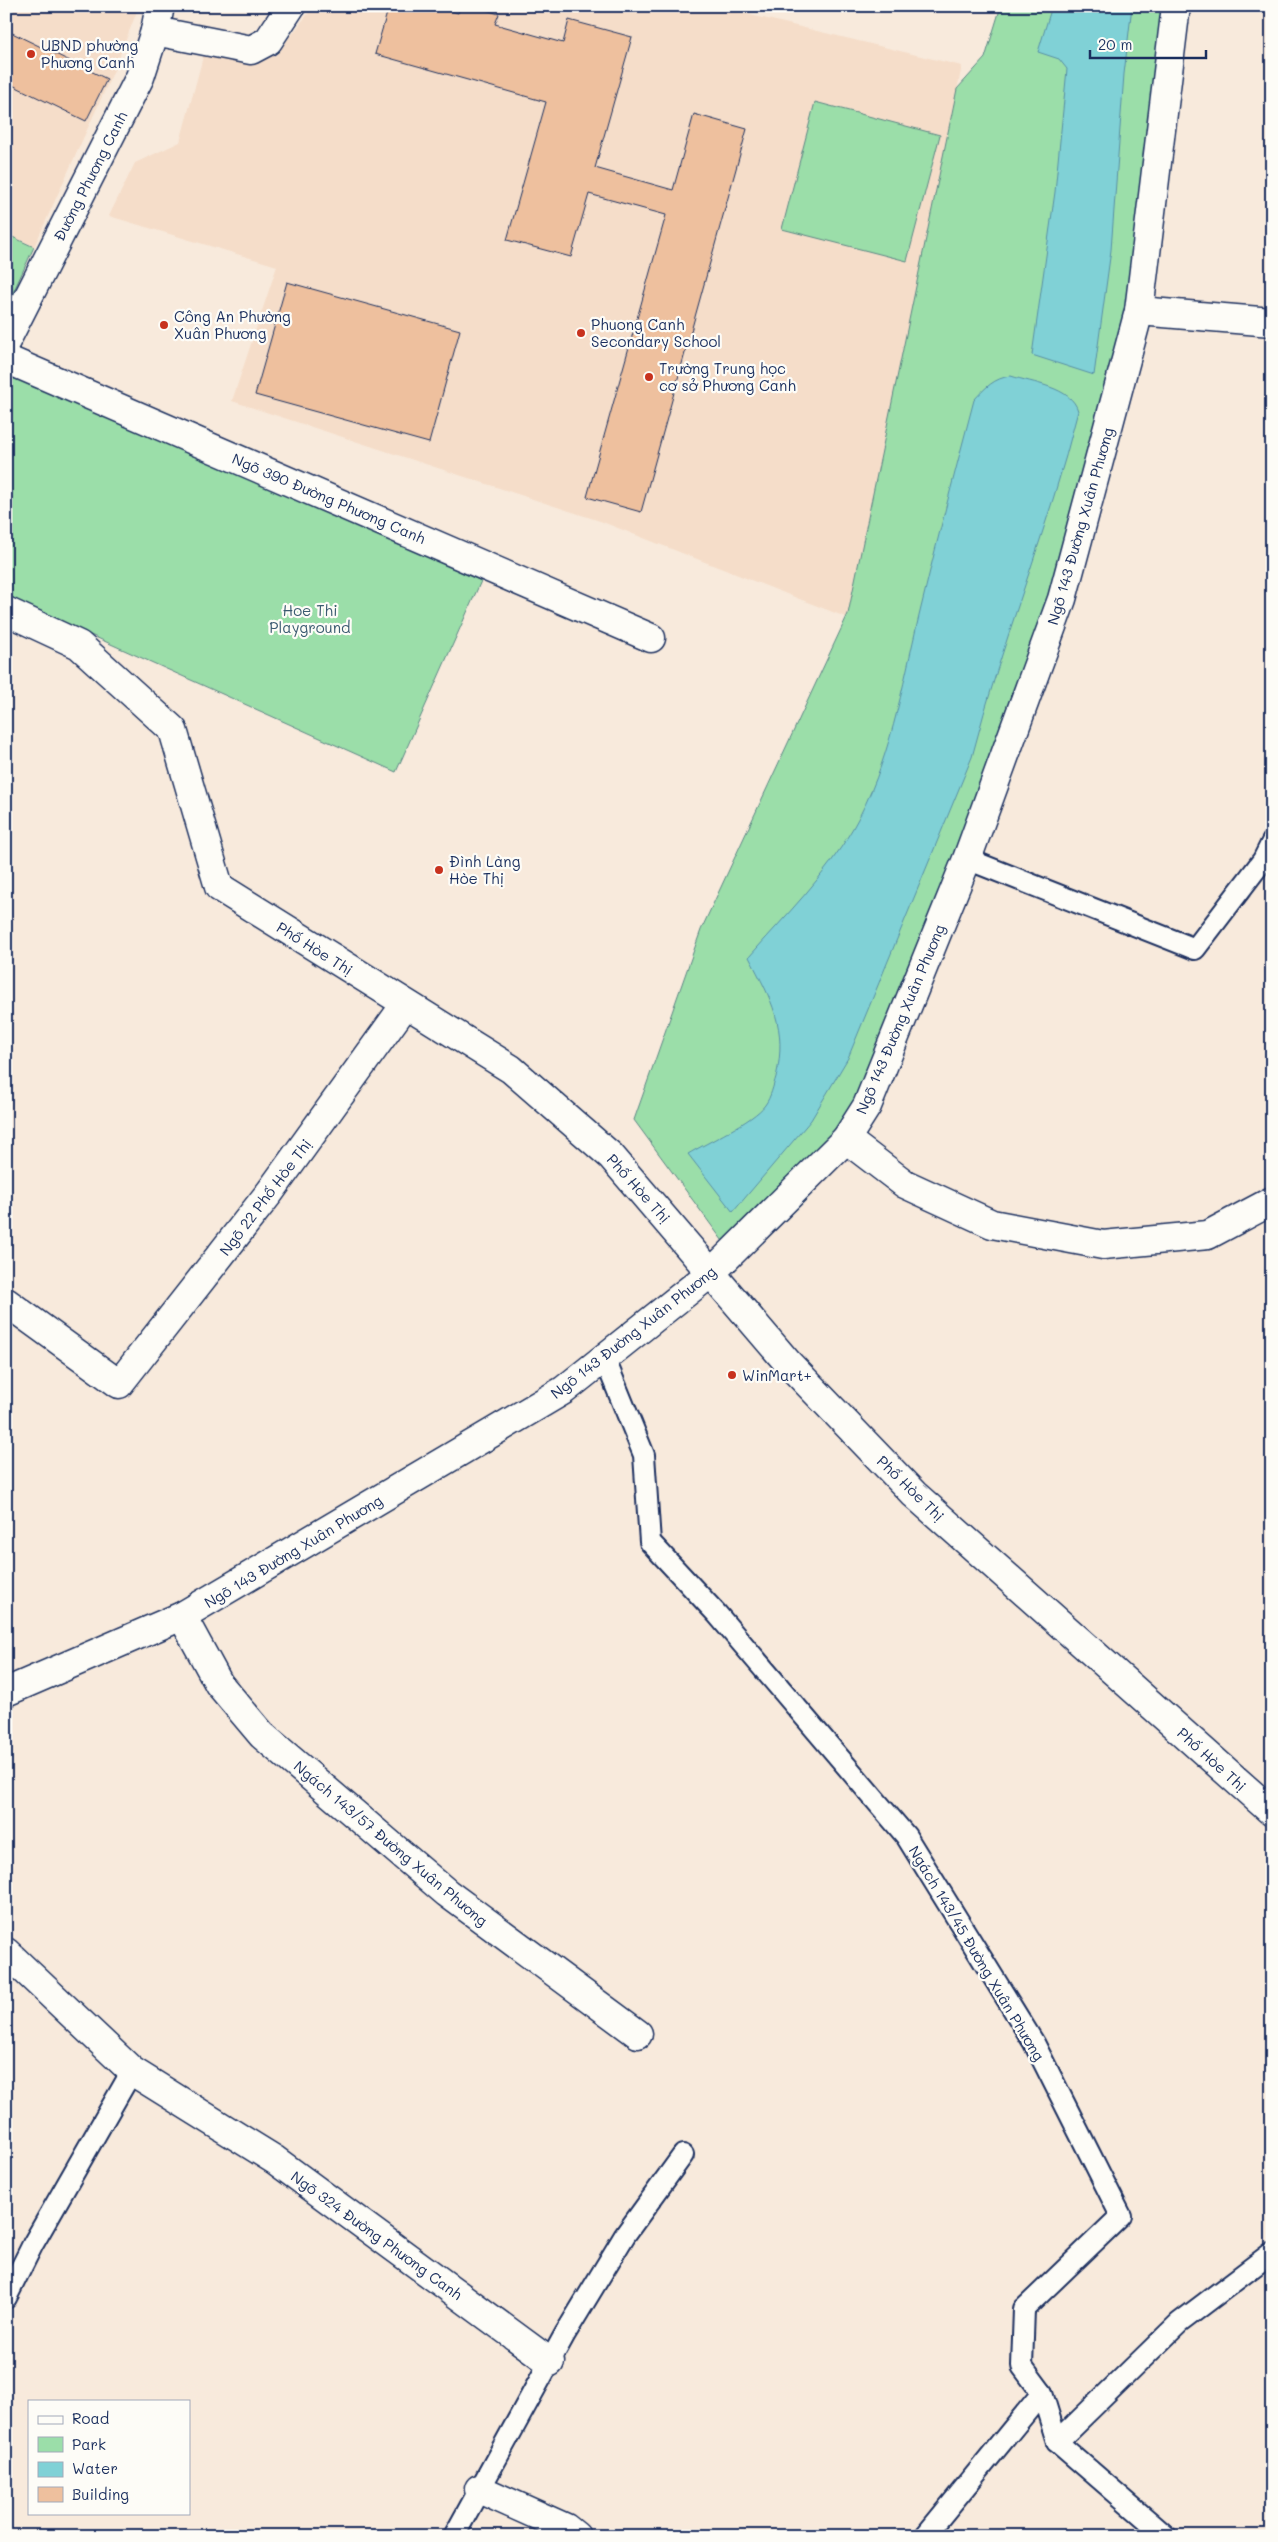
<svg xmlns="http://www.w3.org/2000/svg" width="1278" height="2542" font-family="Mali,sans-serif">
<rect width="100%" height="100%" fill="#f8eadc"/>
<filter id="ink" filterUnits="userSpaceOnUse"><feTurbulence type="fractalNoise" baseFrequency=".02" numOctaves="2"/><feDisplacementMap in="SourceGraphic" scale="10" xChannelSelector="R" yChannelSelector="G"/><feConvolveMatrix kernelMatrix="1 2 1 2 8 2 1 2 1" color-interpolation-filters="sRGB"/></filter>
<g filter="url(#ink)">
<g fill="#f5ddc9">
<polygon points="6,6 139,6 115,68 34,247 6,234"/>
<polygon points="314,6 713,6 962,66 848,618 600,521 232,401 277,266 109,216 135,163 180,142 207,42 275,56"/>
</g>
<g fill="#9bdea9" stroke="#5b8684">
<polygon points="1001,6 1164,6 1130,306 1059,599 848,1123 725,1244 634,1120 701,930 848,614 957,89 985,58"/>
<polygon points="815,102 940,135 907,261 782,229"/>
<polygon points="6,234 34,247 6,308"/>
<polygon points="6,367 481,581 396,772 6,597"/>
</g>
<g fill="#80d1d6" stroke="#5890a6">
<polygon points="1052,6 1132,6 1124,74 1111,250 1094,375 1032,355 1055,192 1067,69 1059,59 1038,52"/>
<path d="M1011,376C1032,383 1072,387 1078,411C1049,528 1002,640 972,757L848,1058L811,1120L733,1212L688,1154C706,1143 754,1121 765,1105C771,1097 773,1086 776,1077C788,1028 771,999 749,957C785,916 826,876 853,828C890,764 902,687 919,616C936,544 955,472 974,400C985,388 994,378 1011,376Z"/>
</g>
<g fill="#eec09e" stroke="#1b2f5e">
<polygon points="389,6 435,6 458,13 461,6 473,6 499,14 495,24 563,43 569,20 632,37 595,168 673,190 694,114 747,129 641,512 587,497 666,215 589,194 571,257 507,240 546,102 375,54"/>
<polygon points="6,30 107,79 86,121 6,82"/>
<polygon points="287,282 460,330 429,443 255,395"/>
</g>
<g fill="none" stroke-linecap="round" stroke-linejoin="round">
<g stroke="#1b2f5e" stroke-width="24">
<g id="lane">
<polyline points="967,859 1195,949 1263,860 1272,842"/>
<polyline points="604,1357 644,1455 650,1542 717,1614 906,1836 1034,2043 1121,2216 1024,2309 1022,2366 1042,2393 1057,2442 1166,2536"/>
<polyline points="6,2298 33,2244 132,2071"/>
<polyline points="1057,2442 1179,2323 1270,2254"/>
<polyline points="454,2536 565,2334 625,2235 683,2155"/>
<polyline points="925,2536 1042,2393"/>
</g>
</g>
<g stroke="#1b2f5e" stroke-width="31">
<g id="street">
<polyline points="155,31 251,50 268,41 291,6"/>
<polyline points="1139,311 1272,322"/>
<polyline points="6,359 651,638"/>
<polyline points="846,1139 905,1184 992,1224 1103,1245 1208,1235 1272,1201"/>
<polyline points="6,1302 119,1384 270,1192 405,1005"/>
<polyline points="182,1616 219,1684 262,1735 447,1893 638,2034"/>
<polyline points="6,1692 182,1616 564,1390 712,1272 846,1139 867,1106 967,859 1062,599 1139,311 1176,6"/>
<polyline points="6,1952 132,2071 275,2160 550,2362"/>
<polyline points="479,2489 566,2528 576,2536"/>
</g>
</g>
<g stroke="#1b2f5e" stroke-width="31">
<g id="secondary">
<polyline points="6,341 140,77 155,31 160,6"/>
<polyline points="6,611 79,645 173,730 219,887 511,1069 611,1156 788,1363 914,1494 1272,1812"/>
</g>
</g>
<use href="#lane" stroke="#fdfcf7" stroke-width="20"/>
<use href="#street" stroke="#fdfcf7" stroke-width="28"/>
<use href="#secondary" stroke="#fdfcf7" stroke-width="28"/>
</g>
</g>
<g fill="#c8321e" stroke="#fdfcf7" stroke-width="2">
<circle cx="31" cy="54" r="5"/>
<circle cx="164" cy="325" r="5"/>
<circle cx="581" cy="333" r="5"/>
<circle cx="649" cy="377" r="5"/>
<circle cx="439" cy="870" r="5"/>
<circle cx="732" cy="1375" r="5"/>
</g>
<g text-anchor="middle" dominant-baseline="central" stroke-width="4.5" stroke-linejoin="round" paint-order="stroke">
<g font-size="15" fill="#1b2f5e" stroke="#fdfcf7" text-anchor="start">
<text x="41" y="45">UBND phường<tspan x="41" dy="17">Phương Canh</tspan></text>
<text x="174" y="316">Công An Phường<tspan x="174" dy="17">Xuân Phương</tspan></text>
<text x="591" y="324">Phuong Canh<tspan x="591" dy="17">Secondary School</tspan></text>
<text x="659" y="368">Trường Trung học<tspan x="659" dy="17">cơ sở Phương Canh</tspan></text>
<text x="449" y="861">Đình Làng<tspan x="449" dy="17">Hòe Thị</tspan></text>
<text x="742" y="1375">WinMart+</text>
</g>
<g font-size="15" fill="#1b2f5e" stroke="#fdfcf7">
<text transform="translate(90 176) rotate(-63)">Đường Phương Canh</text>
<text transform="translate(329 498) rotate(23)">Ngõ 390 Đường Phương Canh</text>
<text transform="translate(1080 526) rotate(-74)">Ngõ 143 Đường Xuân Phương</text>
<text transform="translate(315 948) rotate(32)">Phố Hòe Thị</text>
<text transform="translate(900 1019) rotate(-67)">Ngõ 143 Đường Xuân Phương</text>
<text transform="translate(639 1188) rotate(48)">Phố Hòe Thị</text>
<text transform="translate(265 1197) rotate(-53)">Ngõ 22 Phố Hòe Thị</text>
<text transform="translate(633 1332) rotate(-38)">Ngõ 143 Đường Xuân Phương</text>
<text transform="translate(911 1488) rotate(44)">Phố Hòe Thị</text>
<text transform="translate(293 1551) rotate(-31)">Ngõ 143 Đường Xuân Phương</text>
<text transform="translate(1212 1759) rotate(42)">Phố Hòe Thị</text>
<text transform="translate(391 1843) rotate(40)">Ngách 143/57 Đường Xuân Phương</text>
<text transform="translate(977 1953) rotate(59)">Ngách 143/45 Đường Xuân Phương</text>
<text transform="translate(377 2235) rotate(36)">Ngõ 324 Đường Phương Canh</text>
</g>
<g font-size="15" fill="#3b5b71" stroke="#fdfcf7">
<text x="310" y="610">Hoe Thi<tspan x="310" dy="17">Playground</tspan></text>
</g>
</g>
<rect width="1278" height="2542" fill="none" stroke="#fdfcf7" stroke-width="25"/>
<rect x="12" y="12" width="1253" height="2517" fill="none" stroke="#1b2f5e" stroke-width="2" filter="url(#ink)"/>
<rect x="28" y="2400" width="162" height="115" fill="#fdfcf7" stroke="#a3aaba"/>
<rect x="38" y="2416" width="25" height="8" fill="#fdfcf7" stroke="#a3aaba"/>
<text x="72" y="2424" font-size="15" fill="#1b2f5e">Road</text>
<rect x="38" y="2437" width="25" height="15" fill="#9bdea9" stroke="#a3aaba"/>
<text x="72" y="2450" font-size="15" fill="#1b2f5e">Park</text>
<rect x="38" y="2462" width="25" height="15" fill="#80d1d6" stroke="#a3aaba"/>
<text x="72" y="2474" font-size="15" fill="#1b2f5e">Water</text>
<rect x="38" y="2487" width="25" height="15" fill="#eec09e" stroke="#a3aaba"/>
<text x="72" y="2500" font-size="15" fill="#1b2f5e">Building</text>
<path d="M1090 50v8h116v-8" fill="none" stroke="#1b2f5e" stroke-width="2.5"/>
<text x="1098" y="50" font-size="15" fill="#1b2f5e" stroke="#fdfcf7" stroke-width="4" paint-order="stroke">20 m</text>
</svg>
